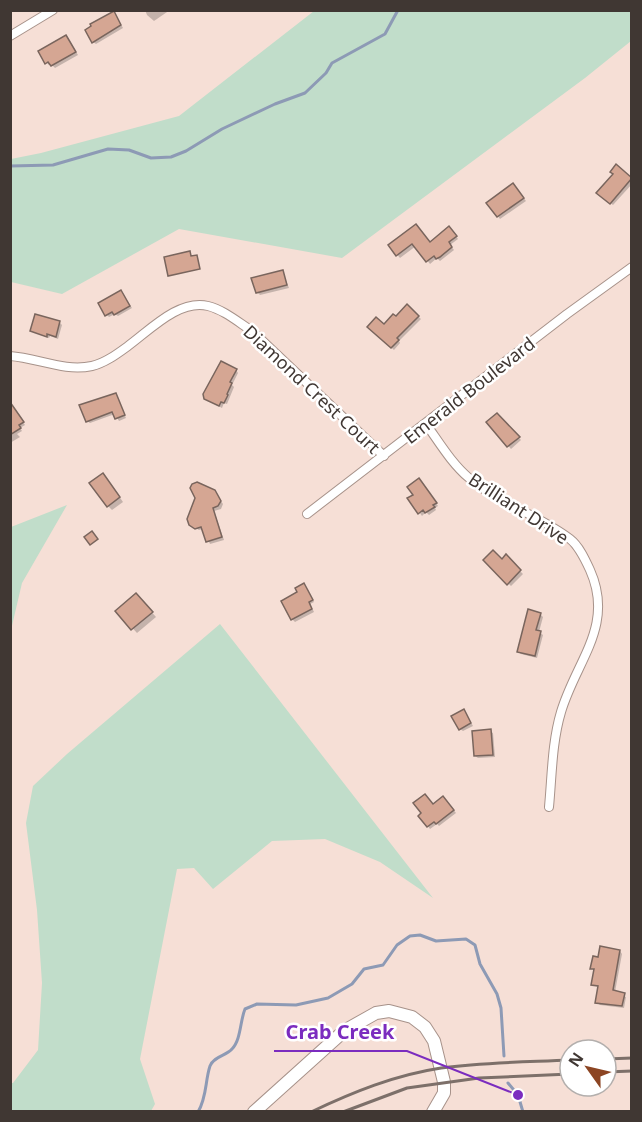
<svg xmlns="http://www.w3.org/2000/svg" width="642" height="1122" font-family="'Noto Sans',sans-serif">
<rect width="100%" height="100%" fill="#f6dfd6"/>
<g fill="#c1ddca">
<polygon points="314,11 631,11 631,41 585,78 342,258 179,229 62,294 11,282 11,159 41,153 179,116"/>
<polygon points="67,505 22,583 11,630 11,527"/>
<polygon points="220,624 433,898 380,862 325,839 272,841 213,889 194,868 177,869 140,1059 155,1104 151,1111 11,1111 11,1083 13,1083 38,1050 42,983 37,910 26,823 33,786 67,754"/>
</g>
<g fill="#0003">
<polygon points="145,10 170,10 154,21 147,15"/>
<polygon points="116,16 123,28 96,44 93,42"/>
<polygon points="68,39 78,55 55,68 51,64 49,65 47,63"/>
<polygon points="632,179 632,184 613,205 598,193"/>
<polygon points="515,187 526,201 500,219 488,203"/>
<polygon points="416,226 430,243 452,231 458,239 450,245 454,250 440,261 437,258 430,264 416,246 400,258 390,246"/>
<polygon points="282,271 289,288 260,295 257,292"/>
<polygon points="121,292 132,308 118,316 115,314 109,317 107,315"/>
<polygon points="407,306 421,319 399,341 400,343 394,350 369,327 384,326 396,318"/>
<polygon points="36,316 60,323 62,325 58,339 50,336 49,338 31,331"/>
<polygon points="236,370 238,373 232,385 234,387 227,404 224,403 222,408 209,401"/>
<polygon points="115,395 126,418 119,421 115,414 90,423 87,421"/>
<polygon points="10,410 18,414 25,425 20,428 22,431 17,434 20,437 10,443"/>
<polygon points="497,415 521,440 511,449 488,422"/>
<polygon points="107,479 123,502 112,510 108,506"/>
<polygon points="421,482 438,506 435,508 436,510 429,515 426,512 422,516 410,499 415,495"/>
<polygon points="214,491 223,504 221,509 214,511 224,540 210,544 203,529 199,530 194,527"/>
<polygon points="506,557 523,574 511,586 485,560 502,561"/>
<polygon points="304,585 314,602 310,604 314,612 295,622 292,619 299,593"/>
<polygon points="140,599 156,617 137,633 117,611"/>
<polygon points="540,614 543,617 539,632 543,635 537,658 521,654 518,651"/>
<polygon points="466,714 473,726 463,731 460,729"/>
<polygon points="490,731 493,733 495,757 478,758 475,756"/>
<polygon points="446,800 456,813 439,826 437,824 430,829 420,816 433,805"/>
<polygon points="620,951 622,954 615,992 626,997 624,1008 600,1005 597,1002 600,988 593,984 595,971 592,968 600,959"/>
</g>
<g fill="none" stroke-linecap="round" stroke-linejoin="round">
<g stroke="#8d9ab5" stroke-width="3">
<polyline points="10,166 53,165 108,149 129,150 151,158 171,157 186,151 222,129 275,104 305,93 326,73 332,63 385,34 398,10"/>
<polyline points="508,1083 518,1095 523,1112"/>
<path d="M198,1112C207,1097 205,1081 210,1066C214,1056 226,1056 232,1049C241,1040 240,1021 245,1009L257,1004L296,1005L328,998L352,984L364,969L383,965L397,945L410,936L420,935L436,941L466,939L475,945L480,964L497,994L501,1008L504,1056"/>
</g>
</g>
<g fill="#d5a693" stroke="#79655d" stroke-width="1.5">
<polygon points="114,11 121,25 92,43 85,30 91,26 90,24"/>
<polygon points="66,35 76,52 51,66 48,62 45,64 38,51"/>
<polygon points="616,164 632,178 610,204 596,193 613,174 610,172"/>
<polygon points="513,183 524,198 497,217 486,203"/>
<polygon points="416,224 430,242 449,226 457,236 449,242 452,247 440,257 436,259 434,256 426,262 412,244 396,256 388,245"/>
<polygon points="190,251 191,256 197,255 200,269 168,276 164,257"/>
<polygon points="283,270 287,285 256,293 251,278"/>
<polygon points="121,290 130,306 114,315 112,312 105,316 98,303"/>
<polygon points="407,304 419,316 397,338 399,340 391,348 367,327 376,317 384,324 393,314 396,316"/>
<polygon points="35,314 60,321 56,337 47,334 47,337 30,331"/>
<polygon points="221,361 237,369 230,382 232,383 227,394 228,395 224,403 221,402 219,406 204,399 203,394"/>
<polygon points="116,393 125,415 115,419 112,412 86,422 79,405"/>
<polygon points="10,402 24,422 19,425 21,428 10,435"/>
<polygon points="497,413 520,437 507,447 486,422"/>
<polygon points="103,473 120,497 107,507 89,483"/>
<polygon points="419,478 437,503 433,505 435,507 425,513 423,510 418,514 407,498 413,495 407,487"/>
<polygon points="197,482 215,490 221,501 218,506 213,508 222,537 206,542 201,527 195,529 189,525 187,519 195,498 190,488 192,484"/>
<polygon points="92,531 98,539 90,545 84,537"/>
<polygon points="493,550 502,559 506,554 521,570 507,585 483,560"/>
<polygon points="304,583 313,600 309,602 312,609 291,620 281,601 297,592 295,588"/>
<polygon points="136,593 153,612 131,630 115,611"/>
<polygon points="528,609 541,613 536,630 541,631 535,656 517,652"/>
<polygon points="464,709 471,723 459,730 451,716"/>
<polygon points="491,729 493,755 474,756 472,731"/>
<polygon points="425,794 433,804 443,796 454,810 436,824 434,822 427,827 418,816 421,813 413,803"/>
<polygon points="600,946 620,950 613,990 625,993 622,1006 595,1003 598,986 591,985 594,969 590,969 593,956 598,957"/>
</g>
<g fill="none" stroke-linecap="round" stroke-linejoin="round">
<g stroke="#a7928a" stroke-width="10">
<g id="street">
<polyline points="10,36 53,10"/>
<path d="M10,356C38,358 64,372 92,366C105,363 117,354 128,346C150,330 179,299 208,306C224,310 238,322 252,331L384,456"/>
<path d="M426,424C439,442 452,464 469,478C499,504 539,515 570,539C579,546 585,559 590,570C615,626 576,661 561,712C552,742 552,775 549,807"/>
<polyline points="307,514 567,314 632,267"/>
</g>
</g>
<g stroke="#a7928a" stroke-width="14">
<polyline id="secondary" points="254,1112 344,1031 376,1013 389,1011 412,1017 425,1027 434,1041 444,1082 444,1093 433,1112"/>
</g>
<use href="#street" stroke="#fff" stroke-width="8"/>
<use href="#secondary" stroke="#fff" stroke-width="12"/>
<g stroke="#7d706a" stroke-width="3">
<polyline points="606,1059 632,1058"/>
<polyline points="606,1072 632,1071"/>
<path d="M311,1112C353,1092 395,1075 441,1068C484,1062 527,1062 570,1060"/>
<polyline points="343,1112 407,1088 479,1078 570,1074"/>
</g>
</g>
<g text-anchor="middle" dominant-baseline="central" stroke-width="5" stroke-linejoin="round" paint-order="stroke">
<g font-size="18" fill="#403733" stroke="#fff">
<text transform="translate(312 389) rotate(43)">Diamond Crest Court</text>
<text transform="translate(469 390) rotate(-38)">Emerald Boulevard</text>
<text transform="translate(519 508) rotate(33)">Brilliant Drive</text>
</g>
</g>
<path fill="none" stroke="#7b2cbf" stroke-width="2" d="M518 1095L407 1051H274"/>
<circle fill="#7b2cbf" stroke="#fff" stroke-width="2" cx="518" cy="1095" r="6"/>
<g font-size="20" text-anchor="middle" font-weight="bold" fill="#7b2cbf" stroke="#fff" stroke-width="5" stroke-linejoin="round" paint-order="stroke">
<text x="340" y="1039">Crab Creek</text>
</g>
<rect width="642" height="1122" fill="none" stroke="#403733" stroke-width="24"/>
<g transform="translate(588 1068) rotate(304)"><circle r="28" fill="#ffffff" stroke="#b3afad" stroke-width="1.5"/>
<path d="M0-4.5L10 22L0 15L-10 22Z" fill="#8c4523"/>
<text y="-9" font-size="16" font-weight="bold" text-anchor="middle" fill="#403733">N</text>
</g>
</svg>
